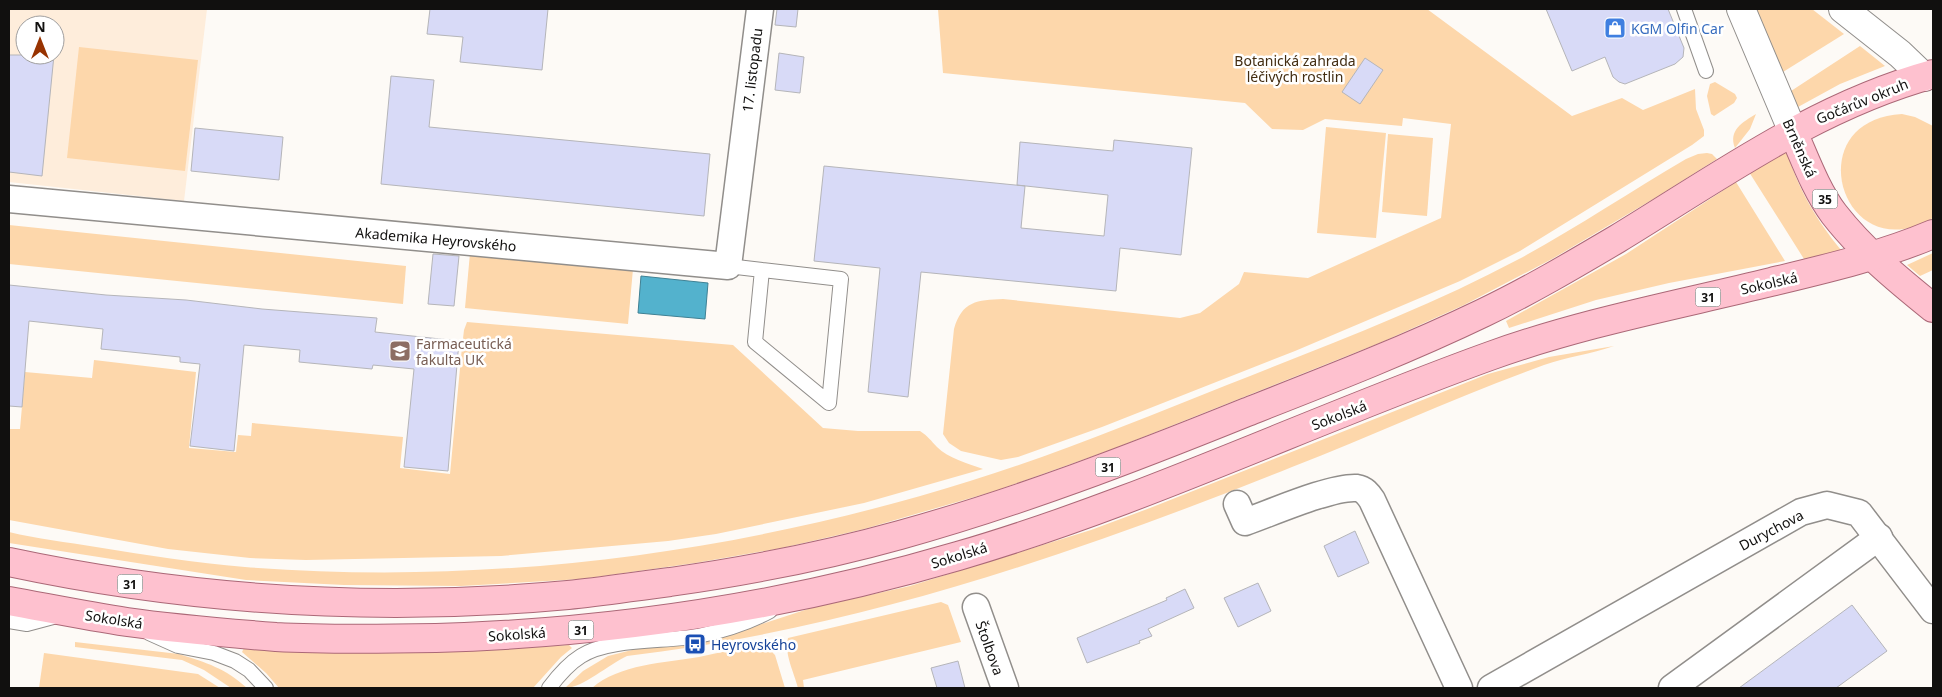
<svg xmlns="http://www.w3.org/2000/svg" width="1942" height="697" font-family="'Noto Sans',sans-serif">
<rect width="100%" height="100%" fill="#fdfaf6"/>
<path fill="#feeddb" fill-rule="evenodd" d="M9,9H207L184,201L9,182ZM25,25H55V55H25Z"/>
<g fill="#fdd7ab">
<path d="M938,9H1427L1572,116L1622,98L1643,110L1695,89L1696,109L1704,130V136L1692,145L1520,251L1460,281L1295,351L1102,427L1018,457L1001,460L961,451L949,443L943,434L954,329C962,301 977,300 1003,299L1180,318L1200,313L1239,284L1244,272L1308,278L1441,218L1451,124L1403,118L1402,126L1325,119L1303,130L1272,129L1245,103L943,73Z"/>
<polygon points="1755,9 1812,9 1844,34 1783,72"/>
<polygon points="1860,46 1885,66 1840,84 1798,107 1791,91"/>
<polygon points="79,47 198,60 185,171 67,158"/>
<polygon points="1715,82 1735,94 1737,98 1734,103 1714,116 1711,114 1707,96 1710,84"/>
<path d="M1756,114L1750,129L1735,148C1728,130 1743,122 1756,114Z"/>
<path d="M1902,114L1915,117L1933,126V218C1842,272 1796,120 1902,114Z"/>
<polygon points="1326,127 1386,133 1376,238 1317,233"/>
<polygon points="1388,134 1433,138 1427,216 1382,212"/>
<path d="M1786,150C1799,190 1815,218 1841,250L1804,259L1749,172Z"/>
<path d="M1707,153L1712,154L1717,159L1655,198L1552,259L1464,305L1382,342L1113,449L995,491L864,529L782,548L695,563L582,579L461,586L344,585L246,580L9,543V532C37,539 67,542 96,547C146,555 195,563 245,567C489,586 737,554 970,481C1057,454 1142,419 1227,385C1325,346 1425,309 1519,259C1576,228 1630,192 1686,159L1698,154Z"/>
<polygon points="1736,182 1785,261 1669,283 1596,300 1509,328 1506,321 1626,254"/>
<polygon points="9,225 406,266 403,304 9,264"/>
<polygon points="470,253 633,269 628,324 465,308"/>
<polygon points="1933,253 1933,270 1920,276 1907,265"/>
<path d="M467,322L733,345L823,428L858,431H920C928,436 931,441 937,447C948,458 969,464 983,469L864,503L716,534L668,541L501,556L306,560L250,558L168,549L9,520V429H20L25,372L92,378L94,360L196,372L189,448L236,452L238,435L251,436L252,423L403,437L400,468L450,474L462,347L464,330Z"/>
<path d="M1614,346C1591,354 1567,357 1544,365C1459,396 1376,434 1292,467C1078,553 857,629 627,656C609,664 583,688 565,688L583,671L608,656L636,649L734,633L811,608L910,586L1091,530L1150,508L1488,374L1549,357Z"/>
<path d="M941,602L948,605L961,642L803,680L804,688H798C794,672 784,654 788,638Z"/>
<path d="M75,642L179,654C207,663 225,668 247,688H231L204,670L182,660L75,647Z"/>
<polygon points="569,645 572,648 561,657 533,688 279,688 266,673 242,652 244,648 422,652 473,651"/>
<path d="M757,645L768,648L775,655L785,688H592C619,664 665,663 699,657C719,653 738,648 757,645Z"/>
<polygon points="44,653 198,674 220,688 39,688"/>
</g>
<polygon fill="#53b2cd" stroke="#3f8194" points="641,276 708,283 705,319 638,313"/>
<g fill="#d8daf7" stroke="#b5b5b9">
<polygon points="430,9 548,9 542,70 460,62 463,37 427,34"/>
<polygon points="777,9 798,9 796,27 775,25"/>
<polygon points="1546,9 1668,9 1684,48 1683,57 1675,64 1625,84 1619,82 1613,77 1605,57 1572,71"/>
<polygon points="779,53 804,57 800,93 775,90"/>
<polygon points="9,55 54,55 42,176 9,172"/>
<polygon points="1365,58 1383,70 1360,104 1342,92"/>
<polygon points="391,76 434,80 429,127 710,154 704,216 381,184"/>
<polygon points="195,128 283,137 279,180 191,171"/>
<polygon points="1114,140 1192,148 1181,255 1120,248 1116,291 921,272 908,397 868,392 880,268 814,261 824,166 1025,186 1021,228 1104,236 1108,195 1017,185 1020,142 1113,151"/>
<polygon points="433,254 459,256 454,306 428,304"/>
<polygon points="9,285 106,295 186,300 262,309 377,318 375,332 459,341 448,471 404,467 414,369 373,365 372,369 299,362 300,350 244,345 234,451 190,446 200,364 180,362 180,357 101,349 103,329 29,321 22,407 9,406"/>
<polygon points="1355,531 1369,563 1338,577 1324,546"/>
<polygon points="1258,583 1271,611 1238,627 1224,598"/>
<polygon points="1185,589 1194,608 1148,629 1152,636 1139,641 1140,643 1087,663 1077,638 1167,600 1166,598"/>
<polygon points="1852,605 1887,651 1836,688 1739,688"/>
<polygon points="958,661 965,688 937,688 931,668"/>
</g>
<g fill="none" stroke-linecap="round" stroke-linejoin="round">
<g stroke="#918e8b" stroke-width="16">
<g id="lane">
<polyline points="1684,9 1706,71"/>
<polyline points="728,266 762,270 755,342 829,403 841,279 762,270"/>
<polyline points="9,621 27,624 57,616"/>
<polyline points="149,633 178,646 214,653 235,661 249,670 266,688"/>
<path d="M549,688C558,676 568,664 581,656C609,638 665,642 698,636C722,631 748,623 770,611"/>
</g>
</g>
<g stroke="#918e8b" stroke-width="29">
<g id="street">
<polyline points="9,199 728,266 760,9"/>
<path d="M1237,504L1245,522C1271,513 1332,486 1357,488C1364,489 1368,494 1372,500L1459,688"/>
<polyline points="976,607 1005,688"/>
<polyline points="1491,688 1801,512 1827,505 1859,513 1933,610"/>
<polyline points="1672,688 1879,537"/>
</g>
</g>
<g stroke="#918e8b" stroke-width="30">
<g id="secondary">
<polyline points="1741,9 1793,132"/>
<polyline points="1843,9 1900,54 1924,77"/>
</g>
</g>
<g stroke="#ab6877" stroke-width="30">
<g id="primary">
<path d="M1793,132C1805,159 1816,190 1834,214C1862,250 1897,279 1933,308"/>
<path d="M9,562C192,601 382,612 568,595C602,592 636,586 670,582C747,571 825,556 900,535C1019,502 1133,458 1247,412C1326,381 1406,350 1483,313C1529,291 1573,265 1617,239C1719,177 1816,106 1933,74"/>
<path d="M9,601C48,608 87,616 127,622C176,629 226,633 276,637C329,640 383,639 436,638C612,633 788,606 958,556C1140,503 1312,420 1490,356C1581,323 1677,305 1771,282C1825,269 1881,256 1933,234"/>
</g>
</g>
<use href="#lane" stroke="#fff" stroke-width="14"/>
<use href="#street" stroke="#fff" stroke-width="26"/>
<use href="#secondary" stroke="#fff" stroke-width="28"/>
<use href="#primary" stroke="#fec1cf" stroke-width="28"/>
</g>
<defs>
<g id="shop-square" transform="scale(1.125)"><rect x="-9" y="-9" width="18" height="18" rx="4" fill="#3f7fe0" stroke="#fff"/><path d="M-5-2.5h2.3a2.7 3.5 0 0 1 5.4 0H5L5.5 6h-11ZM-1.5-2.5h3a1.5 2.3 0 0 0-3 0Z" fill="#fff"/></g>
<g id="university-square" transform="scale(1.125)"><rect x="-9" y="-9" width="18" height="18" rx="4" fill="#8d6e63" stroke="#fff"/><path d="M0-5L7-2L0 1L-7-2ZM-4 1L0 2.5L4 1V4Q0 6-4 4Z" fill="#fff"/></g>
<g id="bus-square" transform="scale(1.125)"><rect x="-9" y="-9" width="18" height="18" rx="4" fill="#1a4fb4" stroke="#fff"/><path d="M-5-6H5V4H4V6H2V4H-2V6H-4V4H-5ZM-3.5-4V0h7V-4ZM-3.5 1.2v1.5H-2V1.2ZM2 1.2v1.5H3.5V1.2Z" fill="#fff"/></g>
</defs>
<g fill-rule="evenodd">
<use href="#shop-square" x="1615" y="28"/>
<use href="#university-square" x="400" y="351"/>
<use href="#bus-square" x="695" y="644"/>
</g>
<g text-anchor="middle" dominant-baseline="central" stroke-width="5" stroke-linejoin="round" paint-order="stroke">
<g fill="#fff" stroke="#585857" stroke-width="1">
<rect x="1812.5" y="189.5" width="25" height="19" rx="4"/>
<rect x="1695.5" y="287.5" width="25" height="19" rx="4"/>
<rect x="1095.5" y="457.5" width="25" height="19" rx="4"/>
<rect x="117.5" y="574.5" width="25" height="19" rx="4"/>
<rect x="568.5" y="620.5" width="25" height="19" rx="4"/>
</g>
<g font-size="12" font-weight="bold" fill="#11100f">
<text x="1825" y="199">35</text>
<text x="1708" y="297">31</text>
<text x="1108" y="467">31</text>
<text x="130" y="584">31</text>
<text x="581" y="630">31</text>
</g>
<g font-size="14" fill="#366cbe" stroke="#fff" text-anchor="start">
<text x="1631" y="28">KGM Olfin Car</text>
</g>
<g font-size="14" fill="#422d12" stroke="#fff">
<text x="1295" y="60">Botanická zahrada<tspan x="1295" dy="16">léčivých rostlin</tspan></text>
</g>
<g font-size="14" fill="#11100f" stroke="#fff">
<text transform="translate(752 70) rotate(-83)">17. listopadu</text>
<text transform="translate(1862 101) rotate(-22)">Gočárův okruh</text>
<text transform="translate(1800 148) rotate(66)">Brněnská</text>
<text transform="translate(436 239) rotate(5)">Akademika Heyrovského</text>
<text transform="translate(1769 283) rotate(-13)">Sokolská</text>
<text transform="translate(1339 415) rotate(-21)">Sokolská</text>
<text transform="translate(1771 530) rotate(-28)">Durychova</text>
<text transform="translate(959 555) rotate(-17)">Sokolská</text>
<text transform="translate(114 619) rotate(9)">Sokolská</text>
<text transform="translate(517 634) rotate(-4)">Sokolská</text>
<text transform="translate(990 648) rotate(70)">Štolbova</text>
</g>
<g font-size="14" fill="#785e54" stroke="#fff" text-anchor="start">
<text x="416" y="343">Farmaceutická<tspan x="416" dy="16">fakulta UK</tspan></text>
</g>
<g font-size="14" fill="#164399" stroke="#fff" text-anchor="start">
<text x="711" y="644">Heyrovského</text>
</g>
</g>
<rect width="1942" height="697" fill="none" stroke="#11100f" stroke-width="20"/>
<g transform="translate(40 40)"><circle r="24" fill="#ffffff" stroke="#a09f9f"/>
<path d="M0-4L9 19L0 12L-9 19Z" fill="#983301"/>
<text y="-8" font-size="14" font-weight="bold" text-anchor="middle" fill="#11100f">N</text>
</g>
</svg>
